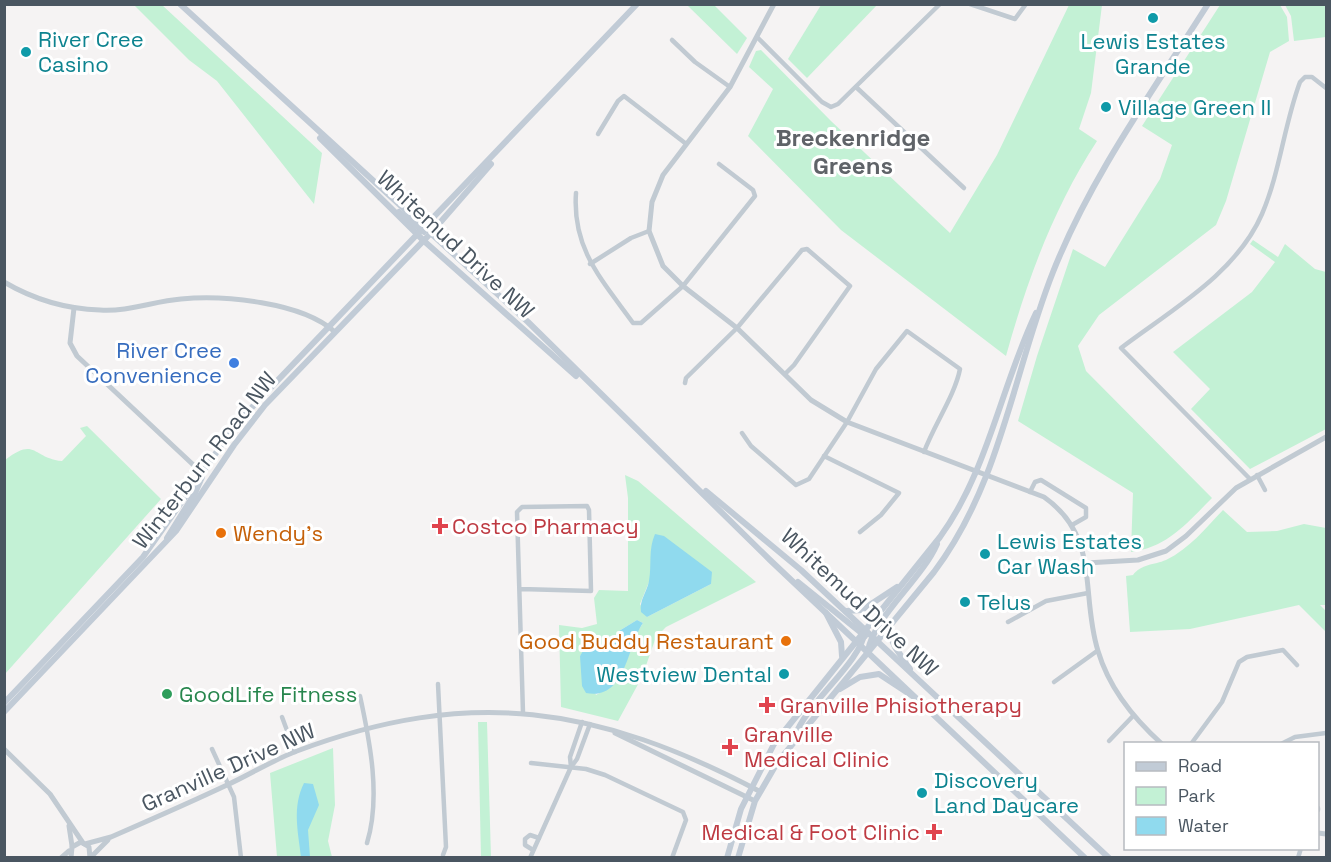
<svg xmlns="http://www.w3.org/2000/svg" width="1331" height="862" font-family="'Space Grotesk',sans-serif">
<rect width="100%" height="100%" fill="#f5f3f3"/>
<g fill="#c3f1d5" fill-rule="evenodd">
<polygon points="134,5 162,5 322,153 314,204 217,81 189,60"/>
<polygon points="687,5 714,5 747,38 737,54"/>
<polygon points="821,5 877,5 807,78 788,59"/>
<path d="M1069,5H1102L1091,93L1079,129L1097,141C1054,207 1027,280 1006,356L841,230L748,136L773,89L749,67L756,51L761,50L831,121L950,233L997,155Z"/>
<path d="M1220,5H1280L1287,17L1289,41L1270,52L1226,201L1216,225L1099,315L1078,346L1086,371L1212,498C1187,523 1168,547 1131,552L1133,493L1018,421L1037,356L1073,249L1105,267L1160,179L1172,145L1142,126Z"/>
<polygon points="1285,5 1326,5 1326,37 1294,41 1291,16"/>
<polygon points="1253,240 1278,257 1285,244 1315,269 1326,272 1326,429 1250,469 1191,409 1210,389 1173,352 1252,292 1275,262 1250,244"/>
<path d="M87,426L161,499L5,674V460C36,436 32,458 62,461L86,436L80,428Z"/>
<path d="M625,475L638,481L756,582L666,627L656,637L642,677L618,721L561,707L559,625L582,628L597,624L594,598L599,590L628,591V498ZM649,582L711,584L647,617L640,604ZM637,620L643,623C624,651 631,679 596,695L580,656L584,651L612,641L619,631Z"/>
<path d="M1223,510L1247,532L1277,531L1304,524L1326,528V605H1320L1326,611V632L1299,605L1190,629L1130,632L1126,576L1133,575C1141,564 1154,565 1166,560C1189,549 1206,528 1223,510Z"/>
<polygon points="478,722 487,722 491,857 481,857"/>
<polygon points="333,748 335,805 328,841 332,857 277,857 270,773"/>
</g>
<g fill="#90daee">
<path d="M655,534L664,536L712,572L711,584L647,617L641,612C639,600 647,592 649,581C652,564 648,550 655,534Z"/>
<path d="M637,620L643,623C627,646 626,701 586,693L582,686L580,656L583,651L612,641L619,631Z"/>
<path d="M304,783L313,784L319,805L308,830L310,857H301C298,831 292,807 304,783Z"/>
</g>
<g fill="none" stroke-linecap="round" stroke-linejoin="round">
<g stroke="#c1cad2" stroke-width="4.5">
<polyline points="970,4 1015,19 1026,4"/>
<polyline points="757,37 822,102 831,107 838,104 940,4"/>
<polyline points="672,40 695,62 730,87"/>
<polyline points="856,87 964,188"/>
<polyline points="598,134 618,101 624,96 685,143"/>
<path d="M576,193C572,249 602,280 633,323H641L683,286L755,196L753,190L719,164"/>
<polyline points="590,264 631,238 649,231"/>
<polyline points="685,383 686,378 737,328 802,250 807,249 850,286 794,365 785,374"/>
<path d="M742,433L751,446L796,485L809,479L847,422L876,369L907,331L960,369C955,395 934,425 924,452"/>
<polyline points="824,456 899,493 881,515 860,532"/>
<polyline points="1257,475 1265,490"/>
<path d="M1250,479L1121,348C1171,310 1236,274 1262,214C1280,172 1284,125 1300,82L1305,77H1312L1326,88"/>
<polyline points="1030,492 1035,482 1041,480 1086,508 1086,517 1072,525"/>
<polyline points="521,589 591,591 589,510 587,506 522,507 517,512 523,713"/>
<polyline points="1008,622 1046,601 1088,593"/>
<polyline points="1054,682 1097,651"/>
<polyline points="438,684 446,847 443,855"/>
<path d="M360,696C370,742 381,797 367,843"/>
<polyline points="282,717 295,752"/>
<polyline points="1109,741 1133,716"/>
<polyline points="1191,744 1222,702 1239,662 1247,657 1283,650 1297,665"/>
<polyline points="1281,744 1295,737 1326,733"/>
<polyline points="212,749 234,797 241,858"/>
<polyline points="531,763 586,769 605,775 683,812 686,820 672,858"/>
<polyline points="571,767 570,757 582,722"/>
<polyline points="1318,810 1318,808"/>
<polyline points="533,850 525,845 525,839 530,835 539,838"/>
<polyline points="530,858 571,767 577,759 590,724"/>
<polyline points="1298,858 1301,848"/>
</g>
<g stroke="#c1cad2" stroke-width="5">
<path d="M774,4L730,87L663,175L652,202L649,231L663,266L683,286L737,328L811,400L847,422L1044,497C1101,537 1080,594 1098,651C1109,688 1133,718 1162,744"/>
<path d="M4,282C33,299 66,309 100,310C128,312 154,301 181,299C224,295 302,302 335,332"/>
<polyline points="74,308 70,343 77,356 202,473"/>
<polyline points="1086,563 1138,560 1166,551 1186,536 1236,488 1326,437"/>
<polyline points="615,733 755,801"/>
<polyline points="4,749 50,794 83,843"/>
<polyline points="69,826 72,846"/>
<polyline points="1318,833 1326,834"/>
<path d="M85,844L111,837C150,820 189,803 227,785C251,774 273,760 297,751C470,686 598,706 759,791"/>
<polyline points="91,857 108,840"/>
<polyline points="61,858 69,851"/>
<polyline points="71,858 72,847 81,842 89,847 90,858"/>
</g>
<g stroke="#c1cbd6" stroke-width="6">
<polyline points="180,4 528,322 770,560 1085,858"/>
<polyline points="320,138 424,241 576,376"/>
<polyline points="399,212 424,232"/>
<polyline points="706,491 801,570 1109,858"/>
<polyline points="167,538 195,493 202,477"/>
<polyline points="798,582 865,636"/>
<polyline points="846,611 862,610 897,587"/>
<polyline points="826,613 841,642 842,656"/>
<polyline points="887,628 895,647 910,669"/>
<path d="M868,651C873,618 922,579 937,544"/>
<polyline points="840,689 860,677 879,674 914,697"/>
<polyline points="4,703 143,557 237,423 637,4"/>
<polyline points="4,712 176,531 234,445 265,405 431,233 491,164"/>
<path d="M795,736C807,702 861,663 865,631"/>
<path d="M727,858L741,809L774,744L940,537C988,471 1001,386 1036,313"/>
<path d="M738,858L755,801L777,763L934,572C1001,483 1013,373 1053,272C1091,176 1153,91 1208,4"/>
</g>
</g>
<g fill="#0f9aa8" stroke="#fff" stroke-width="2">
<circle cx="1153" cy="18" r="6"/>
<circle cx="26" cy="52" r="6"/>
<circle cx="1106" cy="107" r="6"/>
<circle cx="985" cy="554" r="6"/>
<circle cx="965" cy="602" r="6"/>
<circle cx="784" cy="674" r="6"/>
<circle cx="922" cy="793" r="6"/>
</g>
<circle fill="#3f7fe0" stroke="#fff" stroke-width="2" cx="234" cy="363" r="6"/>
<g fill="#e0444e" stroke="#fff" stroke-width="2">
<path d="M437 517h6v6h6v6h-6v6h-6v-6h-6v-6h6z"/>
<path d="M764 696h6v6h6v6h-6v6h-6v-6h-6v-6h6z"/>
<path d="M727 738h6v6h6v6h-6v6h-6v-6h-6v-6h6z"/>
<path d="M931 823h6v6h6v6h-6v6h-6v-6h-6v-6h6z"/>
</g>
<g fill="#e8710a" stroke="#fff" stroke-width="2">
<circle cx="221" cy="533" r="6"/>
<circle cx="786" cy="641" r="6"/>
</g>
<circle fill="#2e9e5b" stroke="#fff" stroke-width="2" cx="167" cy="694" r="6"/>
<g text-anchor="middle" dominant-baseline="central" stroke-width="6" stroke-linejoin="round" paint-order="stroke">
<g font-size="22" fill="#0d838f" stroke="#fff" text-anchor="start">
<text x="38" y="39">River Cree<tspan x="38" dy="25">Casino</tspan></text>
<text x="1153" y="41" text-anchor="middle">Lewis Estates<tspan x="1153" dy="25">Grande</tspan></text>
<text x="1118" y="107">Village Green II</text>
<text x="997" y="541">Lewis Estates<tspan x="997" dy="25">Car Wash</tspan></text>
<text x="977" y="602">Telus</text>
<text x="772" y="674" text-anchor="end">Westview Dental</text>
<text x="934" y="780">Discovery<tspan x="934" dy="25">Land Daycare</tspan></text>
</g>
<g font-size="22" fill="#4a5661" stroke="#fff">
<text transform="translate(456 244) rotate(43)">Whitemud Drive NW</text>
<text transform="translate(204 460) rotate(-52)">Winterburn Road NW</text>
<text transform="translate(860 602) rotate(43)">Whitemud Drive NW</text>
<text transform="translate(228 767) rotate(-24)">Granville Drive NW</text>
</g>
<g font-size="22" fill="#366cbe" stroke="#fff" text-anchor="end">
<text x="222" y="350">River Cree<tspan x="222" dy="25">Convenience</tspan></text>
</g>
<g font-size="22" fill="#be3a42" stroke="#fff" text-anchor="start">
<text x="452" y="526">Costco Pharmacy</text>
<text x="780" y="705">Granville Phisiotherapy</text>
<text x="744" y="734">Granville<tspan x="744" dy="25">Medical Clinic</tspan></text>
<text x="920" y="832" text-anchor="end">Medical &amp; Foot Clinic</text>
</g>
<g font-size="22" fill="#c56008" stroke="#fff" text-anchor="start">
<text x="233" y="533">Wendy's</text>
<text x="774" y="641" text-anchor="end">Good Buddy Restaurant</text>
</g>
<g font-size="22" fill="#27864d" stroke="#fff" text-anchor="start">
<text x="179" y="694">GoodLife Fitness</text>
</g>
<g font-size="24" font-weight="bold" fill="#5f6368" stroke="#fff">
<text x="853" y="137">Breckenridge<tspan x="853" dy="28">Greens</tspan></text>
</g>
</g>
<rect width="1331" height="862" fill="none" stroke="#4a5661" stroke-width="12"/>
<rect x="1124" y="742" width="195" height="108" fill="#ffffff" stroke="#b7bbc0" stroke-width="1.5"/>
<rect x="1136" y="762" width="30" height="9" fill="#c1cbd6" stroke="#b7bbc0" stroke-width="1.5"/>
<text x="1178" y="772" font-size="18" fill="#4a5661">Road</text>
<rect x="1136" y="787" width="30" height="18" fill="#c3f1d5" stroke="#b7bbc0" stroke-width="1.5"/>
<text x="1178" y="802" font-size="18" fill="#4a5661">Park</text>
<rect x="1136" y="817" width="30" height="18" fill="#90daee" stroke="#b7bbc0" stroke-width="1.5"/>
<text x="1178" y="832" font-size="18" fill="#4a5661">Water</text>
</svg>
